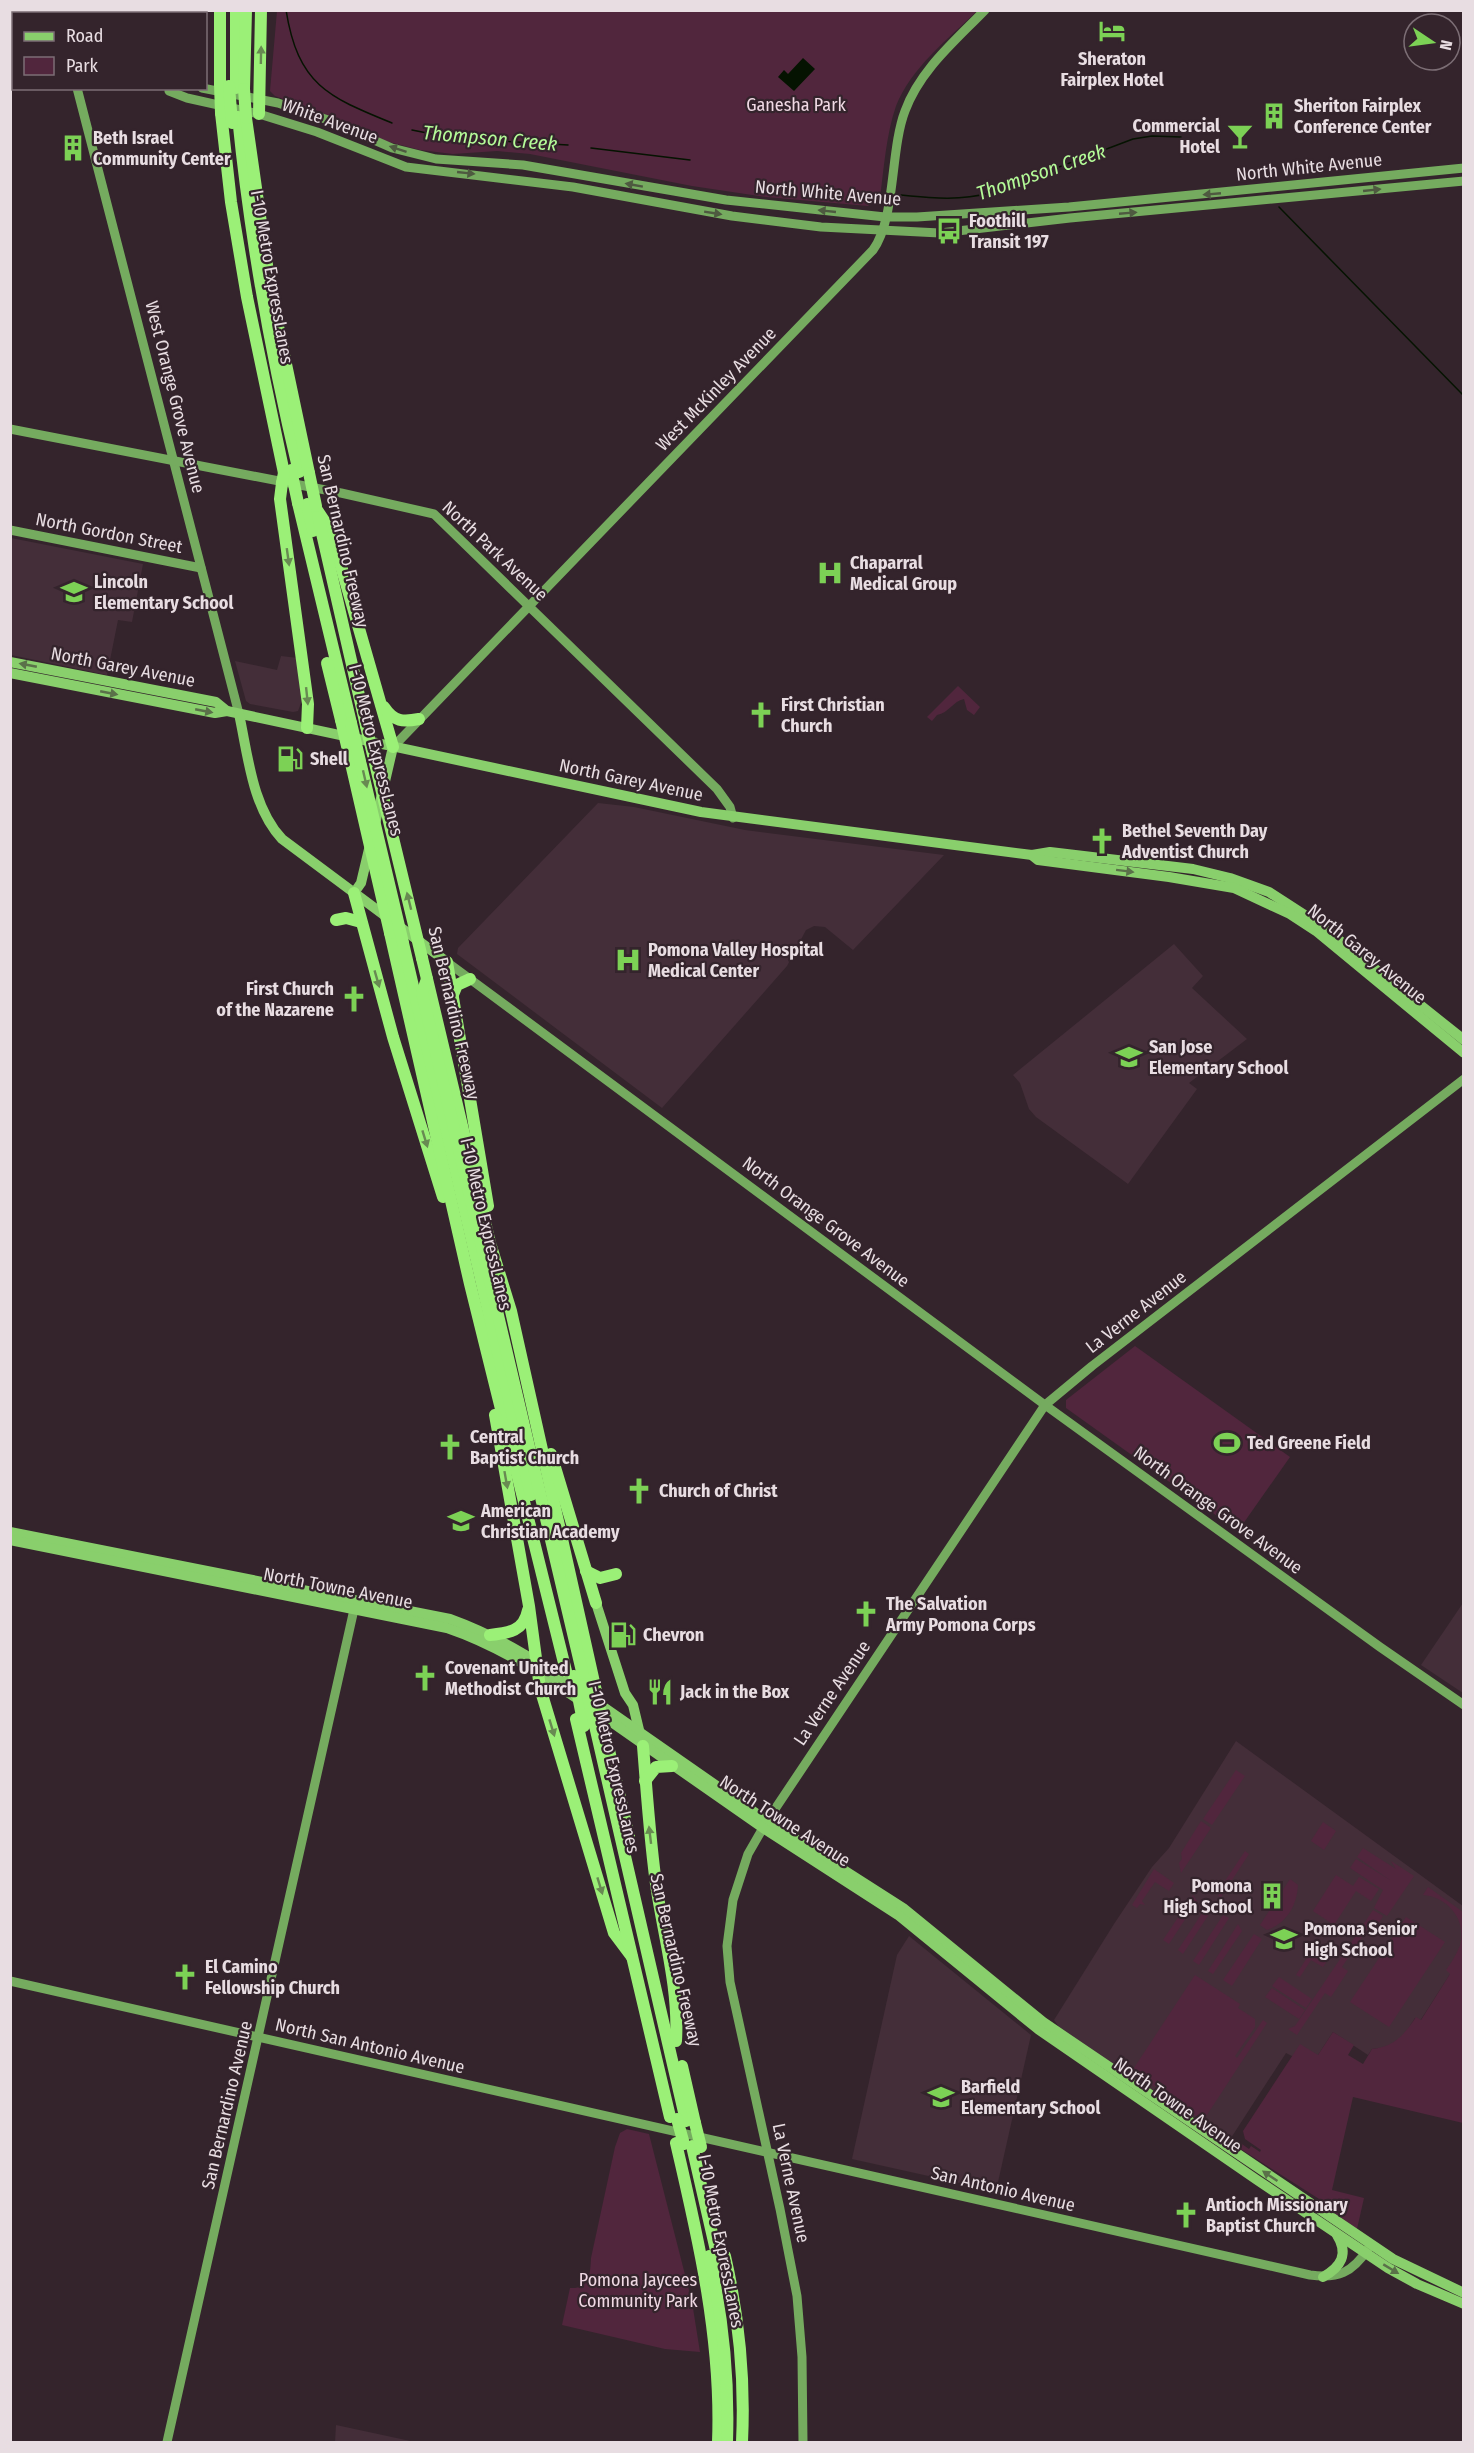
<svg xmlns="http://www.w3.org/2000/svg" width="1474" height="2453" font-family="'Fira Sans Condensed',sans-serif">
<rect width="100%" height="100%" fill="#34242c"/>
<g fill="#442e39">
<polygon points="11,538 143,564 132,622 118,620 107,675 11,655"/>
<polygon points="281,656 298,658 303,698 298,711 293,712 250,704 246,701 235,661 277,670"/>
<polygon points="598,803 634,807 745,830 944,855 853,950 825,927 814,926 806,930 787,966 662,1108 457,954 458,948"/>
<polygon points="1174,944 1203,976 1192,988 1247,1039 1189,1083 1197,1089 1128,1184 1036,1117 1029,1109 1020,1083 1013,1075"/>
<polygon points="1463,1603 1463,1693 1421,1665"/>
<polygon points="1236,1741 1463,1906 1463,1954 1420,2021 1415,2018 1405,2034 1395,2043 1383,2048 1372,2049 1368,2055 1333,2032 1318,2055 1292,2056 1286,2053 1229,2141 1129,2075 1059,2027 1054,2020 1114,1924 1152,1867 1169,1848"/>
<polygon points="909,1936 1031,2035 996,2191 852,2159 897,1955"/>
<polygon points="336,2425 415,2442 335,2442"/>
</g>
<g fill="#51263d">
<path d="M277,11H977C948,39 911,68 896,106C886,135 884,168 880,198L868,206L766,197L692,186L530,154L497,151L453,154L420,150L385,141L319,112L275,96L270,91Z"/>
<path d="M958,686L980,707L974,715L967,710L964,699C953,701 949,713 937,715L932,721L927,717Z"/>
<polygon points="1135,1346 1290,1457 1238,1531 1066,1408 1066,1400"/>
<polygon points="1236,1770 1245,1776 1212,1825 1203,1819"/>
<polygon points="1201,1821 1211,1828 1181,1873 1179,1863 1182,1859 1181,1853"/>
<polygon points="1323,1822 1336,1831 1324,1850 1311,1841"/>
<polygon points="1363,1848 1396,1869 1391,1861 1414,1876 1387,1916 1374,1908 1383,1890 1350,1868 1356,1859 1390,1880 1357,1857"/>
<polygon points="1245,1851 1249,1854 1221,1897 1218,1896 1223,1888 1221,1887"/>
<polygon points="1154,1869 1174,1883 1169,1891 1155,1882 1142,1901 1145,1905 1140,1904 1137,1908 1132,1905"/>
<polygon points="1336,1875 1353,1886 1359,1877 1379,1889 1371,1901 1356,1891 1334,1925 1313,1911"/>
<path d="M1290,1879L1298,1885C1297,1905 1287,1923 1267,1930L1260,1925Z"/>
<path d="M1428,1887L1463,1912V2123L1353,2097L1332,2190L1364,2198L1357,2229L1327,2208V2204L1236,2146L1239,2142L1249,2149L1251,2146L1260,2152L1261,2150L1245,2139L1243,2131L1300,2044L1318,2055L1333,2032L1354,2045L1348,2055L1363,2064L1372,2049C1394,2047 1404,2035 1416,2017L1421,2020L1450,1974L1446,1970C1451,1963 1457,1954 1460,1945C1467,1920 1448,1897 1423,1895Z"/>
<polygon points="1193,1895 1197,1901 1169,1944 1163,1940"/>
<polygon points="1208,1904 1213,1908 1183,1954 1178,1950"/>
<polygon points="1373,1910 1383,1916 1377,1926 1371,1923 1342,1967 1348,1971 1331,1997 1325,1993 1297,2035 1288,2029 1295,2026"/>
<polygon points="1223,1915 1229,1918 1199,1965 1193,1961"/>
<polygon points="1406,1917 1445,1942 1389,2027 1350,2002"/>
<polygon points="1238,1924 1242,1931 1213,1974 1208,1971"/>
<polygon points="1254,1934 1262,1939 1232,1986 1223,1980"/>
<polygon points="1315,1945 1331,1955 1323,1967 1311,1960 1300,1977 1296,1975"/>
<polygon points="1195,1975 1240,2004 1238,2008 1255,2019 1255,2027 1235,2056 1237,2058 1263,2020 1267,2023 1203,2121 1132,2071"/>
<polygon points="1279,1977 1312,1999 1306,2008 1272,1986"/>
<polygon points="1272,1988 1305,2010 1299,2019 1265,1997"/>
<path d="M627,2129L649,2134L692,2302L700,2352L665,2349L562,2325L570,2288C590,2289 590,2275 591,2258L615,2147L620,2133Z"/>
</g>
<polygon fill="#051301" points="803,58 815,69 794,91 778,77 784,70 788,74"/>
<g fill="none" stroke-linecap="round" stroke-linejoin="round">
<g stroke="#051301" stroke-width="1.5">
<path d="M286,10C298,85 328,97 392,123"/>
<polyline points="412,130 452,138 568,145"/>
<polyline points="591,148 690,160"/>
<path d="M901,195C932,198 960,201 990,193L1133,139L1152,136L1181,137"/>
<polyline points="1279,207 1464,396"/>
</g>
<g stroke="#75ab5f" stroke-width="9">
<polyline points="59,10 60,14"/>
<polyline points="10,58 14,58"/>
<polyline points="77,88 239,714"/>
<polyline points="202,88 278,103 328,120 392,148 436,159 523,165 726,200 885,217 917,217 1069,207 1464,168"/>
<polyline points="169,91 187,98 259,114 317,132 406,167 573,187 732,216 821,227 940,233 1070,218 1464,181"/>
<polyline points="10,429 341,493 434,514 717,789 730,807 733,818"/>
<polyline points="10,530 201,568"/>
<path d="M393,747L873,250C896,218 890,150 905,111C920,70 955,41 985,10"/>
<polyline points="447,962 1045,1405 1380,1647 1464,1705"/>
<path d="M10,1981L1310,2275C1338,2279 1352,2273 1368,2249"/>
<polyline points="167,2442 355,1605"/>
<polyline points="803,2442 802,2357 797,2296 780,2209 730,1982 727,1946 733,1900 748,1854 767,1821 1045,1405 1092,1366 1464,1079"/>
</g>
<g stroke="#89cf6c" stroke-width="10">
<polyline points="10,662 216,702 227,711"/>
<polyline points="10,673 215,713 227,711 701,812 1032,855 1050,852 1193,869 1230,878 1269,892 1320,925 1464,1040"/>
<path d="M239,714C248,755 252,807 282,839L447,962"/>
<polyline points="375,824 393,747"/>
<polyline points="1033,856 1038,860 1169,877 1234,888 1290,914 1316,931 1464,1053"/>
<polyline points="354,893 361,883 370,845"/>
<path d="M10,1532L450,1619C497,1636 538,1661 580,1690"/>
<path d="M10,1540L447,1628C497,1645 539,1672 582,1702"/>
<polyline points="596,1603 625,1693 633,1705 640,1734"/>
<polyline points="595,1701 767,1821 903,1908 1043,2022 1393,2259 1464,2293"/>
<polyline points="597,1712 763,1828 898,1915 1039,2030 1257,2180 1388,2268 1417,2284 1464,2304"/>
<path d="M1323,2277C1341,2267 1349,2254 1337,2235"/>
</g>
<g stroke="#9bf077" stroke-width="12">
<polyline points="196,14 197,10"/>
<polyline points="220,84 220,10"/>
<polyline points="236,88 236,10"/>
<polyline points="244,89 246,10"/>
<polyline points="221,113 231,202 247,297 284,473"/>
<polyline points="259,114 261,10"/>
<path d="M238,117C250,237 271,355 299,472"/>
<polyline points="246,118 271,293 309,473"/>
<polyline points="282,483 280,499 308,704 307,728"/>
<polyline points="298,503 351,723"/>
<polyline points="307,504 313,531"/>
<polyline points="317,510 331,531 393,747"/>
<polyline points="318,516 366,726"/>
<polyline points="327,663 341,720"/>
<path d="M384,707C394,722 403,722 419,719"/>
<polyline points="354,893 393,1037 443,1197"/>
<polyline points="336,920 346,918 361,922"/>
<polyline points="390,933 470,1284 566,1671"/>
<polyline points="403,943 531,1495"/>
<polyline points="422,958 490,1243 511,1311 596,1691"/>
<polyline points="447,962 488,1206"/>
<polyline points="427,979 422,993 585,1684"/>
<polyline points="452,997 457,985 470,979"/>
<polyline points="495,1415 529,1606 540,1688 614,1933 632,1957"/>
<polyline points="551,1454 596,1603"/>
<polyline points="586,1571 600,1578 616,1574"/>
<path d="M490,1635C509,1633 524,1631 528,1610"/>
<polyline points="576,1719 670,2117"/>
<polyline points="595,1726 686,2121"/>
<polyline points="605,1733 629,1836"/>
<path d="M643,1746C647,1795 650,1843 657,1891C665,1941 679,1991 676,2041"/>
<polyline points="645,1781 656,1767 672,1766"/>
<polyline points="682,2066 695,2123"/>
<path d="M676,2143C699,2241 722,2341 718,2442"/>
<polyline points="692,2146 720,2268"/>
<path d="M709,2256C723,2317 729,2380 727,2442"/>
<path d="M725,2256C739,2317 745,2380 742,2442"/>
</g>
<g stroke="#9bf077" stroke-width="12">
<polyline points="220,84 221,113"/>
<polyline points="229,86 232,123"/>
<polyline points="244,89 246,118"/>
<polyline points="291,470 298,503"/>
<polyline points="309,473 316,506"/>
<polyline points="282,483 284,473"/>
<polyline points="341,720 390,933"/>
<polyline points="351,723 403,943"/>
<polyline points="366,726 422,958"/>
<polyline points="574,1676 584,1726"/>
<polyline points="585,1684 595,1726"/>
<polyline points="596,1691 605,1733"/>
<polyline points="677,2119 684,2144"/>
<polyline points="695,2123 701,2147"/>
</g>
</g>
<defs><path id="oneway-solid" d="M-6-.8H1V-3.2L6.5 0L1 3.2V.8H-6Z" transform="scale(1.5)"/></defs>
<g fill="#688a52">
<use href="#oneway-solid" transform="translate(261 55) rotate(-89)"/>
<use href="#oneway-solid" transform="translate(288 557) rotate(82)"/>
<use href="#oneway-solid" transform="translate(307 696) rotate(84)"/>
<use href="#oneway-solid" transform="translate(365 779) rotate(77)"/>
<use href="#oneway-solid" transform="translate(409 901) rotate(-104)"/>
<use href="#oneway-solid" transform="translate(377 979) rotate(74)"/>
<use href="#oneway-solid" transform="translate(425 1139) rotate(73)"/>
<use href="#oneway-solid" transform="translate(506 1480) rotate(80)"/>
<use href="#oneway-solid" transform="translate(552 1728) rotate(73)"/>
<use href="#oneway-solid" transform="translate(650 1835) rotate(-97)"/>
<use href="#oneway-solid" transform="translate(600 1886) rotate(73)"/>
</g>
<g fill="#4e5a40">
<use href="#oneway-solid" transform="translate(398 149) rotate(-162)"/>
<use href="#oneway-solid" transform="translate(466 173) rotate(6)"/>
<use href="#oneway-solid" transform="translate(634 185) rotate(-170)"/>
<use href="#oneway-solid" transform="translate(1372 190) rotate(-6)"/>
<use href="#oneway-solid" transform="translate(1212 194) rotate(175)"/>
<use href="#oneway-solid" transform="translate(827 211) rotate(-174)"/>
<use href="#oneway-solid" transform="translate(713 213) rotate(9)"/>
<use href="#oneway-solid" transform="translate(1128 213) rotate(-5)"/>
</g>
<g fill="#5a7149">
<use href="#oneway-solid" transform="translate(28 665) rotate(-169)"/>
<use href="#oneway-solid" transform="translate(109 693) rotate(11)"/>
<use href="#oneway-solid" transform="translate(204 711) rotate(11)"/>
<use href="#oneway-solid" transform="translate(1125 871) rotate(7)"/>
<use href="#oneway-solid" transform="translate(1270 2176) rotate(-146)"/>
<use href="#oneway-solid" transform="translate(1391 2269) rotate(31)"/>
</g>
<defs>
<g id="hotel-bare" transform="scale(2.07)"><path d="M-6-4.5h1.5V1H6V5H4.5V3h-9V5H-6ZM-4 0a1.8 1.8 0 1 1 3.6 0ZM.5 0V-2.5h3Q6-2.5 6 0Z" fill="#7cd155" stroke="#34242c" stroke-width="2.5" paint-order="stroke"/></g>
<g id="building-bare" transform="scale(2.07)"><path d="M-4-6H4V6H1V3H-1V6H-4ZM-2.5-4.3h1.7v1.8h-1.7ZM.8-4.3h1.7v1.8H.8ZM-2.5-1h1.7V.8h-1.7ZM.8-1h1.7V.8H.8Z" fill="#7cd155" stroke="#34242c" stroke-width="2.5" paint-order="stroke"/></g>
<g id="bar-bare" transform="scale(2.07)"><path d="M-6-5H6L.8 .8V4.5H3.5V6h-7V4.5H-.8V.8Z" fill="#7cd155" stroke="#34242c" stroke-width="2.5" paint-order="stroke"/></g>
<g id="bus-bare" transform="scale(2.07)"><path d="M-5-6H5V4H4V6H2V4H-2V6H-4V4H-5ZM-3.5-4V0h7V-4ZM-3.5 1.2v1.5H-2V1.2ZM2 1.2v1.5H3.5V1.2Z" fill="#7cd155" stroke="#34242c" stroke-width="2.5" paint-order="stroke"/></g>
<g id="hospital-bare" transform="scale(2.07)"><path d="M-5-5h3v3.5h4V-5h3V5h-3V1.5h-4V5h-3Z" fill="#7cd155" stroke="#34242c" stroke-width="2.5" paint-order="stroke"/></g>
<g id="school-bare" transform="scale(2.07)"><path d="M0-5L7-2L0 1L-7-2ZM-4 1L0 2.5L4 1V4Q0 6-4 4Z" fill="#7cd155" stroke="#34242c" stroke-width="2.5" paint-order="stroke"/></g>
<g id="church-bare" transform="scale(2.07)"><path d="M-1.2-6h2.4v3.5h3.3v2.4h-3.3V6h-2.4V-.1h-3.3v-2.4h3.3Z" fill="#7cd155" stroke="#34242c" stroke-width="2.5" paint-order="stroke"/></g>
<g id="fuel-bare" transform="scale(2.07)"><path d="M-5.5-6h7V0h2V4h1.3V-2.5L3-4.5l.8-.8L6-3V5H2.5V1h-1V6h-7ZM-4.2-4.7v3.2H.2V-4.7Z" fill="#7cd155" stroke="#34242c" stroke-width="2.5" paint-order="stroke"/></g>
<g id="stadium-bare" transform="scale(2.07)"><path d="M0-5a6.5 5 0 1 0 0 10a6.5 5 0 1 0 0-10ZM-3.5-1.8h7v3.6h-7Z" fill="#7cd155" stroke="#34242c" stroke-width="2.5" paint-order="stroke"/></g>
<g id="restaurant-bare" transform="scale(2.07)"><path d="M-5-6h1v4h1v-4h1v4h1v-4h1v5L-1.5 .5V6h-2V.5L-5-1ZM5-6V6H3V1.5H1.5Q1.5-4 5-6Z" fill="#7cd155" stroke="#34242c" stroke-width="2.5" paint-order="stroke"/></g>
</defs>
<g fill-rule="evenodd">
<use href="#hotel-bare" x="1112" y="31"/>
<use href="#building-bare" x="1274" y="116"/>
<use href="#bar-bare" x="1240" y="136"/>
<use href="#building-bare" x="73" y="148"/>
<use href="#bus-bare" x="949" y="231"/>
<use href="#hospital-bare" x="830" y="573"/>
<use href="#school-bare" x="74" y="592"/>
<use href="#church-bare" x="761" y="715"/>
<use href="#fuel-bare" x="290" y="759"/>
<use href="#church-bare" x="1102" y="841"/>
<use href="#hospital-bare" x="628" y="960"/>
<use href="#church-bare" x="354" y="999"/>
<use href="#school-bare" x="1129" y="1057"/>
<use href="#stadium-bare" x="1227" y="1443"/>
<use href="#church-bare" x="450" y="1447"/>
<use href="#church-bare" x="639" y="1491"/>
<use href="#school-bare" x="461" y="1521"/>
<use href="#church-bare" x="866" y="1614"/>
<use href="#fuel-bare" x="623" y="1635"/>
<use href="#church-bare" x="425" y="1678"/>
<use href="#restaurant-bare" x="660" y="1692"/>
<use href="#building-bare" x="1272" y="1896"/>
<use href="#school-bare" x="1284" y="1939"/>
<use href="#church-bare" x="185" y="1977"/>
<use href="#school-bare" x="941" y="2097"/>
<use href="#church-bare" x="1186" y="2215"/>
</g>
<g text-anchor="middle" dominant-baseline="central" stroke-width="4.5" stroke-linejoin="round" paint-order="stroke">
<g font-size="18" font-weight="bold" fill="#e8dde2" stroke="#34242c" text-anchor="start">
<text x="1112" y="59" text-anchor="middle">Sheraton<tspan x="1112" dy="21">Fairplex Hotel</tspan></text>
<text x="1294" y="106">Sheriton Fairplex<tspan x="1294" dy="21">Conference Center</tspan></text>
<text x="1220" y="126" text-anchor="end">Commercial<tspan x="1220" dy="21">Hotel</tspan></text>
<text x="93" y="138">Beth Israel<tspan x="93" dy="21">Community Center</tspan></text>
<text x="969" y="221">Foothill<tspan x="969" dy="21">Transit 197</tspan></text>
<text x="850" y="563">Chaparral<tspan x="850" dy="21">Medical Group</tspan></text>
<text x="94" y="582">Lincoln<tspan x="94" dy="21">Elementary School</tspan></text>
<text x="781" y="705">First Christian<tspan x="781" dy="21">Church</tspan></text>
<text x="310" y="759">Shell</text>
<text x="1122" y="831">Bethel Seventh Day<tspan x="1122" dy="21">Adventist Church</tspan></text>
<text x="648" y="950">Pomona Valley Hospital<tspan x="648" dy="21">Medical Center</tspan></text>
<text x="334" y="989" text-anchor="end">First Church<tspan x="334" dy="21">of the Nazarene</tspan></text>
<text x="1149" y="1047">San Jose<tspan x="1149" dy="21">Elementary School</tspan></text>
<text x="470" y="1437">Central<tspan x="470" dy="21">Baptist Church</tspan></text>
<text x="1247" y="1443">Ted Greene Field</text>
<text x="659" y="1491">Church of Christ</text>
<text x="481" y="1511">American<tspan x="481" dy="21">Christian Academy</tspan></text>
<text x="886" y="1604">The Salvation<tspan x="886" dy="21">Army Pomona Corps</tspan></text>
<text x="643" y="1635">Chevron</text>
<text x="445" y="1668">Covenant United<tspan x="445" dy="21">Methodist Church</tspan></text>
<text x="680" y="1692">Jack in the Box</text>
<text x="1252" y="1886" text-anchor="end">Pomona<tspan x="1252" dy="21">High School</tspan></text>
<text x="1304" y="1929">Pomona Senior<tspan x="1304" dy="21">High School</tspan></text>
<text x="205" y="1967">El Camino<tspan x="205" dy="21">Fellowship Church</tspan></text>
<text x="961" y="2087">Barfield<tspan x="961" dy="21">Elementary School</tspan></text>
<text x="1206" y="2205">Antioch Missionary<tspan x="1206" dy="21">Baptist Church</tspan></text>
</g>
<g font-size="18" fill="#f0d9e4" stroke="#34242c">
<text x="796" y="105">Ganesha Park</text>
<text x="638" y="2280">Pomona Jaycees<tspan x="638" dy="21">Community Park</tspan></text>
</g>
<g font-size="18" fill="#e8dde2" stroke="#34242c">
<text transform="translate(330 121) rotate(20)">White Avenue</text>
<text transform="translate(1309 167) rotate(-6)">North White Avenue</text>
<text transform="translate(828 193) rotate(5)">North White Avenue</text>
<text transform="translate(272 277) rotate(80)">I-10 Metro ExpressLanes</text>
<text transform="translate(716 389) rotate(-46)">West McKinley Avenue</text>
<text transform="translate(175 397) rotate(76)">West Orange Grove Avenue</text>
<text transform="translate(109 533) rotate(11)">North Gordon Street</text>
<text transform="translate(343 541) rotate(77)">San Bernardino Freeway</text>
<text transform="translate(495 551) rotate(43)">North Park Avenue</text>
<text transform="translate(123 667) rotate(11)">North Garey Avenue</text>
<text transform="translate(376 750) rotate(76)">I-10 Metro ExpressLanes</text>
<text transform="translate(631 780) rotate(12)">North Garey Avenue</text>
<text transform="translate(1367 954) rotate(39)">North Garey Avenue</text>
<text transform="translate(454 1013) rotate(77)">San Bernardino Freeway</text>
<text transform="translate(826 1222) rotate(37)">North Orange Grove Avenue</text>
<text transform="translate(486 1224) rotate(77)">I-10 Metro ExpressLanes</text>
<text transform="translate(1136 1312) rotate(-38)">La Verne Avenue</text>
<text transform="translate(1218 1510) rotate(36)">North Orange Grove Avenue</text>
<text transform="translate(338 1588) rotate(11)">North Towne Avenue</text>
<text transform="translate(832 1693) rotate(-56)">La Verne Avenue</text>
<text transform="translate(614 1767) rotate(77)">I-10 Metro ExpressLanes</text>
<text transform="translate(785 1821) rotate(33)">North Towne Avenue</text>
<text transform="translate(676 1960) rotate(77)">San Bernardino Freeway</text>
<text transform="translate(370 2046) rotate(13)">North San Antonio Avenue</text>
<text transform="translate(227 2105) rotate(-77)">San Bernardino Avenue</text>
<text transform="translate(1178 2105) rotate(35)">North Towne Avenue</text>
<text transform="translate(791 2183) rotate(78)">La Verne Avenue</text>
<text transform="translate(1003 2189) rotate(13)">San Antonio Avenue</text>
<text transform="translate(721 2241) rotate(79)">I-10 Metro ExpressLanes</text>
</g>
<g font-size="20" font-style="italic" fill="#b4fb98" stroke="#34242c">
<text transform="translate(490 138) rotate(5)">Thompson Creek</text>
<text transform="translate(1041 172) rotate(-19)">Thompson Creek</text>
</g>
</g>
<rect width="1474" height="2453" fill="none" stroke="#e8dde2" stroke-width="24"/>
<rect x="12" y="12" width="195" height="78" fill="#34242c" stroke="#7c6e75" stroke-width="1.5"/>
<rect x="24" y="32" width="30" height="9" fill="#89cf6c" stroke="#7c6e75" stroke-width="1.5"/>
<text x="66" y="42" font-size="18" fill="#e8dde2">Road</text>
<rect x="24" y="57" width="30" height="18" fill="#51263d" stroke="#7c6e75" stroke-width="1.5"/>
<text x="66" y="72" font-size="18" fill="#e8dde2">Park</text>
<g transform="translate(1432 42) rotate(103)"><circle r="28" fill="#34242c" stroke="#7c6e75" stroke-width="1.5"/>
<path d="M0-4.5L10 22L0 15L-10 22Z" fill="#7cd155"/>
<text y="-9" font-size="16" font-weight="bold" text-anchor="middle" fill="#e8dde2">N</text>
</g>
</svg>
